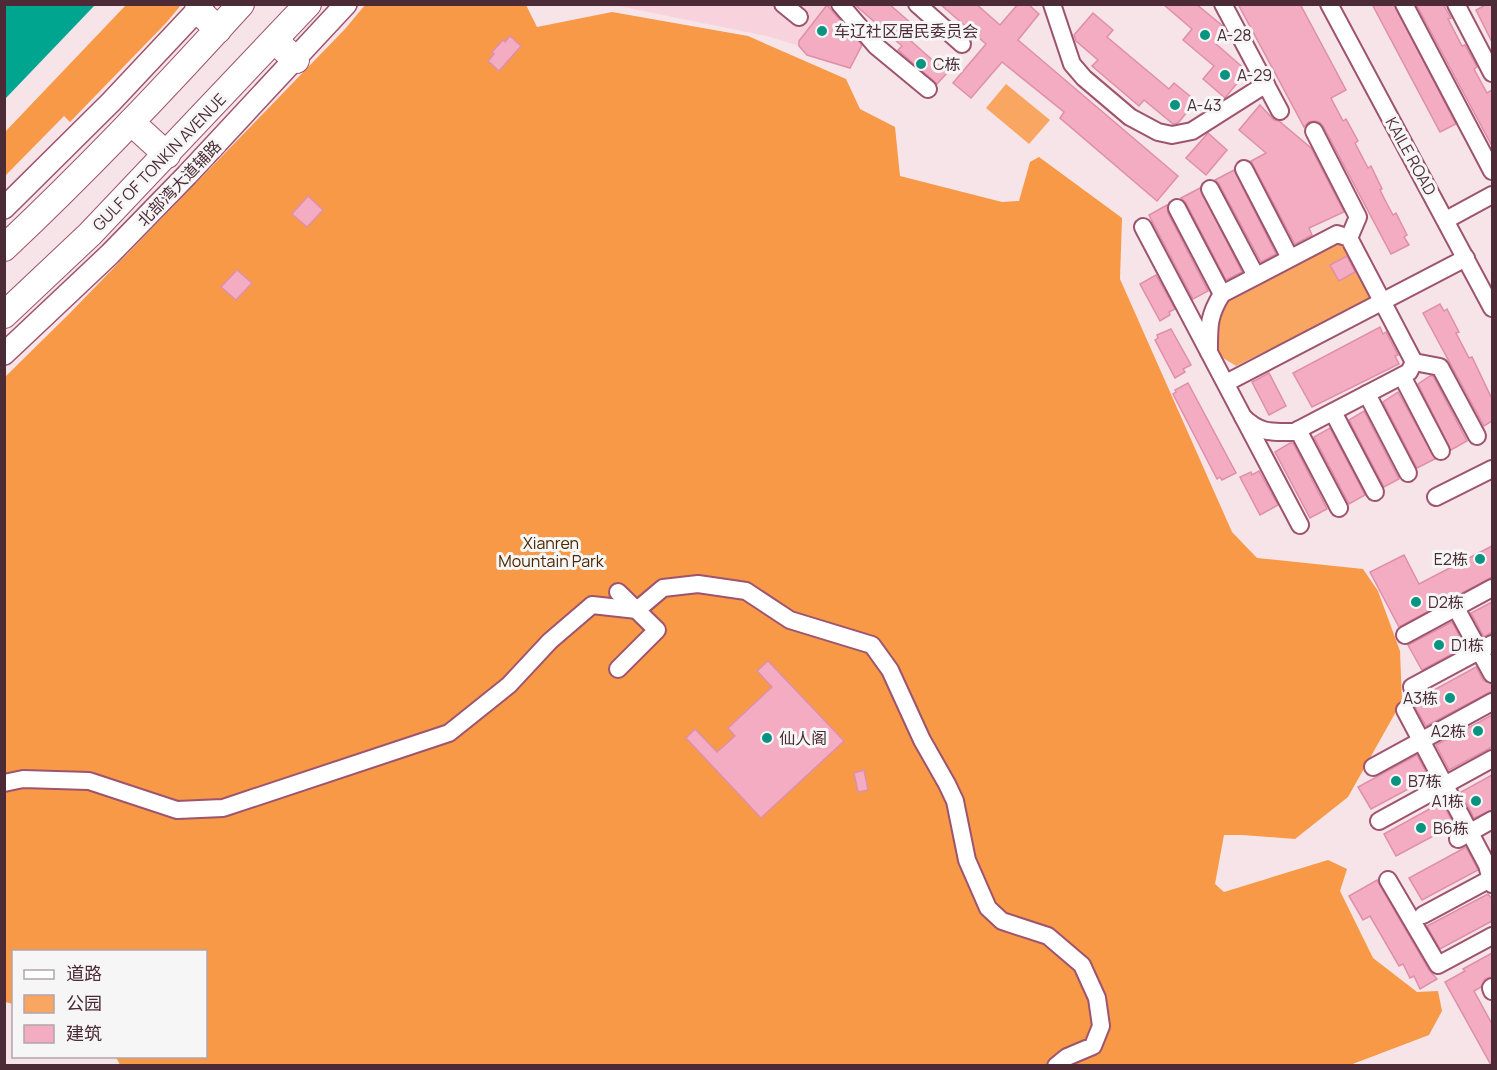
<svg xmlns="http://www.w3.org/2000/svg" width="1497" height="1070" font-family="Manrope,'Noto Sans SC',sans-serif">
<rect width="100%" height="100%" fill="#f6e4e9"/>
<polygon fill="#f8d2dd" points="614,5 827,5 835,9 863,43 850,68 807,55 799,46 767,36"/>
<g fill="#f8a662">
<polygon points="1006,84 1050,120 1029,144 986,108"/>
<polygon points="1342,238 1372,299 1236,366 1220,356 1216,332 1218,315 1229,296"/>
</g>
<g fill="#f79946">
<polygon points="126,5 181,5 166,23 70,122 64,116 5,176 5,132"/>
<polygon points="365,5 526,5 537,27 612,12 748,36 846,79 860,109 895,127 900,176 1002,202 1019,201 1030,162 1039,157 1122,218 1120,279 1232,532 1257,558 1363,569 1378,591 1400,651 1402,701 1348,797 1295,839 1242,835 1224,835 1215,884 1224,892 1328,860 1347,869 1340,891 1373,958 1417,992 1438,991 1442,1011 1429,1035 1350,1065 120,1065 116,1057 206,1056 206,952 14,952 13,1004 5,1002 5,377 71,312 345,29"/>
</g>
<polygon fill="#00a590" points="5,4 95,5 5,99 4,5"/>
<g fill="#f4acc2" stroke="#df8fa9" stroke-width="1.5">
<polygon points="854,4 889,4 920,31 911,41 947,73 937,84 898,50 902,46"/>
<polygon points="940,4 976,4 1000,25 1018,4 1028,4 1039,14 1018,40 1178,176 1157,201 1060,118 1064,112 1002,62 971,98 953,83 986,44"/>
<polygon points="1163,4 1196,4 1224,27 1226,32 1216,44 1247,71 1225,98 1203,79 1214,66 1183,40 1192,29"/>
<polygon points="1238,4 1300,4 1346,90 1331,98 1343,121 1346,119 1358,141 1355,143 1368,168 1371,166 1382,189 1380,190 1387,204 1393,215 1396,213 1407,235 1404,237 1409,245 1391,254 1323,126 1319,122 1314,121 1309,122 1304,127"/>
<polygon points="1372,4 1394,4 1456,124 1440,132"/>
<polygon points="1416,4 1443,4 1451,18 1448,19 1462,46 1465,45 1477,67 1474,69 1487,93 1492,90 1492,146"/>
<polygon points="1487,4 1492,4 1492,42 1476,10"/>
<polygon points="827,5 862,45 850,68 807,55 799,46 799,41"/>
<polygon points="1093,13 1113,30 1107,37 1169,89 1174,83 1196,101 1178,123 1173,124 1144,100 1139,106 1092,66 1098,60 1076,41 1074,35"/>
<polygon points="510,36 521,46 499,71 488,61 494,54 492,52 503,40 505,42"/>
<polygon points="1260,105 1274,120 1279,121 1311,148 1344,212 1309,228 1312,235 1295,244 1251,161 1266,153 1239,130"/>
<polygon points="1208,133 1227,150 1206,175 1186,158"/>
<polygon points="1234,170 1276,254 1261,262 1219,184 1215,180"/>
<polygon points="1200,188 1242,272 1226,280 1186,203 1181,198"/>
<polygon points="308,196 323,210 307,227 292,214"/>
<polygon points="1167,205 1168,213 1208,291 1193,299 1149,215"/>
<polygon points="1347,256 1355,272 1339,281 1330,265"/>
<polygon points="237,270 252,283 236,300 221,287"/>
<polygon points="1156,275 1175,309 1169,312 1170,315 1160,321 1140,284"/>
<polygon points="1440,304 1444,311 1447,309 1459,332 1456,333 1469,358 1472,357 1492,399 1492,421 1484,426 1423,313"/>
<polygon points="1380,327 1383,334 1386,332 1398,355 1395,356 1399,364 1312,407 1293,373"/>
<polygon points="1171,329 1191,365 1183,369 1185,372 1175,378 1155,340 1158,338 1157,335"/>
<polygon points="1269,373 1286,406 1269,415 1252,382"/>
<polygon points="1430,376 1433,376 1467,441 1451,450 1418,384"/>
<polygon points="1188,383 1236,473 1222,480 1220,477 1217,479 1173,394 1176,392 1175,390"/>
<polygon points="1398,392 1435,459 1417,468 1383,402"/>
<polygon points="1364,411 1399,479 1384,487 1349,420"/>
<polygon points="1330,428 1365,495 1349,504 1314,437"/>
<polygon points="1290,443 1293,443 1327,509 1310,518 1275,452"/>
<polygon points="1259,471 1278,505 1260,515 1240,477 1251,472 1252,475"/>
<polygon points="1492,546 1492,577 1399,627 1370,572 1404,555 1419,584"/>
<polygon points="1492,602 1492,632 1484,637 1471,613"/>
<polygon points="1452,622 1465,647 1422,670 1408,645"/>
<polygon points="768,661 844,741 761,818 686,738 695,729 717,752 735,736 728,728 772,687 757,671"/>
<polygon points="1476,667 1483,680 1492,684 1492,691 1426,726 1412,702"/>
<polygon points="1492,715 1492,747 1449,770 1436,745"/>
<polygon points="1417,755 1429,778 1371,809 1358,787"/>
<polygon points="864,770 868,790 858,792 854,773"/>
<polygon points="1492,775 1492,810 1474,818 1461,792"/>
<polygon points="1442,802 1454,825 1396,856 1384,834"/>
<polygon points="1466,847 1478,870 1422,900 1409,878"/>
<polygon points="1377,880 1429,970 1437,979 1420,989 1414,976 1410,978 1403,964 1399,966 1370,916 1363,920 1349,896"/>
<polygon points="1488,894 1492,899 1492,921 1440,949 1427,926"/>
<polygon points="1492,953 1492,977 1485,979 1481,987 1474,991 1492,1024 1492,1065 1491,1065 1445,982 1465,971 1463,969"/>
</g>
<g fill="none" stroke-linecap="round" stroke-linejoin="round">
<g stroke="#9e546e" stroke-width="20">
<g id="minor">
<polyline points="783,4 799,17"/>
<polyline points="840,4 876,46 928,89"/>
<polyline points="917,4 962,44"/>
<polyline points="1052,4 1072,64 1084,78 1130,117 1158,132 1172,135 1192,131 1266,84"/>
<polyline points="1223,4 1280,111"/>
<polyline points="1329,4 1492,308"/>
<polyline points="1404,4 1492,171"/>
<polyline points="1456,4 1492,73"/>
<polyline points="1314,131 1358,217 1349,238"/>
<polyline points="1244,169 1290,258"/>
<polyline points="1210,189 1256,276"/>
<polyline points="1177,208 1222,294"/>
<polyline points="1446,220 1492,195"/>
<polyline points="1143,227 1300,525"/>
<path d="M1209,352C1209,327 1208,316 1222,294L1337,234L1349,238L1414,362L1409,372L1294,432C1271,432 1261,434 1243,417"/>
<polyline points="1414,362 1440,367 1477,436"/>
<polyline points="1402,376 1441,451"/>
<polyline points="1226,383 1466,258"/>
<polyline points="1367,394 1408,473"/>
<polyline points="1333,412 1375,492"/>
<polyline points="1298,430 1339,508"/>
<polyline points="1436,497 1492,469"/>
<polyline points="1456,608 1492,674"/>
<polyline points="1405,635 1492,588"/>
<polyline points="618,669 657,630 618,592"/>
<polyline points="1412,687 1492,644"/>
<polyline points="1405,710 1487,865 1492,884"/>
<polyline points="1373,767 1492,702"/>
<polyline points="4,783 23,779 89,781 177,810 223,808 449,733 509,685 550,641 592,605 637,610 663,588 698,584 746,591 790,620 872,645 890,670 922,740 947,784 955,801 967,860 988,908 1002,921 1048,936 1082,965 1097,998 1101,1026 1093,1046 1067,1057 1056,1066"/>
<polyline points="1379,821 1492,759"/>
<polyline points="1458,839 1492,820"/>
<polyline points="1388,880 1438,965 1492,936"/>
<polyline points="1423,915 1492,878"/>
<polyline points="1492,987 1491,988 1492,991"/>
</g>
</g>
<g stroke="#9e546e" stroke-width="24">
<g id="major">
<polyline points="4,208 111,102 203,4"/>
<polyline points="4,354 110,254 187,175 346,4"/>
</g>
</g>
<g stroke="#9e546e" stroke-width="28">
<g id="highway">
<polyline points="198,10 218,30"/>
<polyline points="275,41 296,60"/>
<polyline points="131,122 167,155"/>
<path d="M4,248C87,170 165,88 241,4"/>
<polyline points="4,315 90,234 308,4"/>
</g>
</g>
<use href="#minor" stroke="#fff" stroke-width="16"/>
<use href="#major" stroke="#fff" stroke-width="21"/>
<use href="#highway" stroke="#fff" stroke-width="26"/>
</g>
<g fill="#099481" stroke="#f6f6f6" stroke-width="2">
<circle cx="822" cy="31" r="6"/>
<circle cx="1205" cy="35" r="6"/>
<circle cx="921" cy="64" r="6"/>
<circle cx="1225" cy="75" r="6"/>
<circle cx="1175" cy="105" r="6"/>
<circle cx="1480" cy="559" r="6"/>
<circle cx="1416" cy="602" r="6"/>
<circle cx="1439" cy="645" r="6"/>
<circle cx="1450" cy="698" r="6"/>
<circle cx="1478" cy="731" r="6"/>
<circle cx="767" cy="738" r="6"/>
<circle cx="1396" cy="781" r="6"/>
<circle cx="1476" cy="801" r="6"/>
<circle cx="1421" cy="828" r="6"/>
</g>
<g text-anchor="middle" dominant-baseline="central" stroke-width="6" stroke-linejoin="round" paint-order="stroke">
<g font-size="16" fill="#4c2b36" stroke="#f6f6f6" text-anchor="start">
<text x="834" y="31">车辽社区居民委员会</text>
<text x="1217" y="35">A-28</text>
<text x="933" y="64">C栋</text>
<text x="1237" y="75">A-29</text>
<text x="1187" y="105">A-43</text>
<text x="1468" y="559" text-anchor="end">E2栋</text>
<text x="1428" y="602">D2栋</text>
<text x="1451" y="645">D1栋</text>
<text x="1438" y="698" text-anchor="end">A3栋</text>
<text x="1466" y="731" text-anchor="end">A2栋</text>
<text x="779" y="738">仙人阁</text>
<text x="1408" y="781">B7栋</text>
<text x="1464" y="801" text-anchor="end">A1栋</text>
<text x="1433" y="828">B6栋</text>
</g>
<g font-size="16" fill="#4c2b36" stroke="#f6f6f6">
<text transform="translate(1411 156) rotate(61)">KAILE ROAD</text>
<text transform="translate(159 162) rotate(-46)">GULF OF TONKIN AVENUE</text>
<text transform="translate(179 183) rotate(-46)">北部湾大道辅路</text>
</g>
<g font-size="16" fill="#4a2602" stroke="#f6f6f6">
<text x="551" y="543">Xianren<tspan x="551" dy="18">Mountain Park</tspan></text>
</g>
</g>
<rect width="1497" height="1070" fill="none" stroke="#4c2b36" stroke-width="12"/>
<rect x="12" y="950" width="195" height="108" fill="#f6f6f6" stroke="#b2a5a9" stroke-width="1.5"/>
<rect x="24" y="970" width="30" height="9" fill="#ffffff" stroke="#b2a5a9" stroke-width="1.5"/>
<text x="66" y="980" font-size="18" fill="#4c2b36">道路</text>
<rect x="24" y="995" width="30" height="18" fill="#f8a662" stroke="#b2a5a9" stroke-width="1.5"/>
<text x="66" y="1010" font-size="18" fill="#4c2b36">公园</text>
<rect x="24" y="1025" width="30" height="18" fill="#f4acc2" stroke="#b2a5a9" stroke-width="1.5"/>
<text x="66" y="1040" font-size="18" fill="#4c2b36">建筑</text>
</svg>
